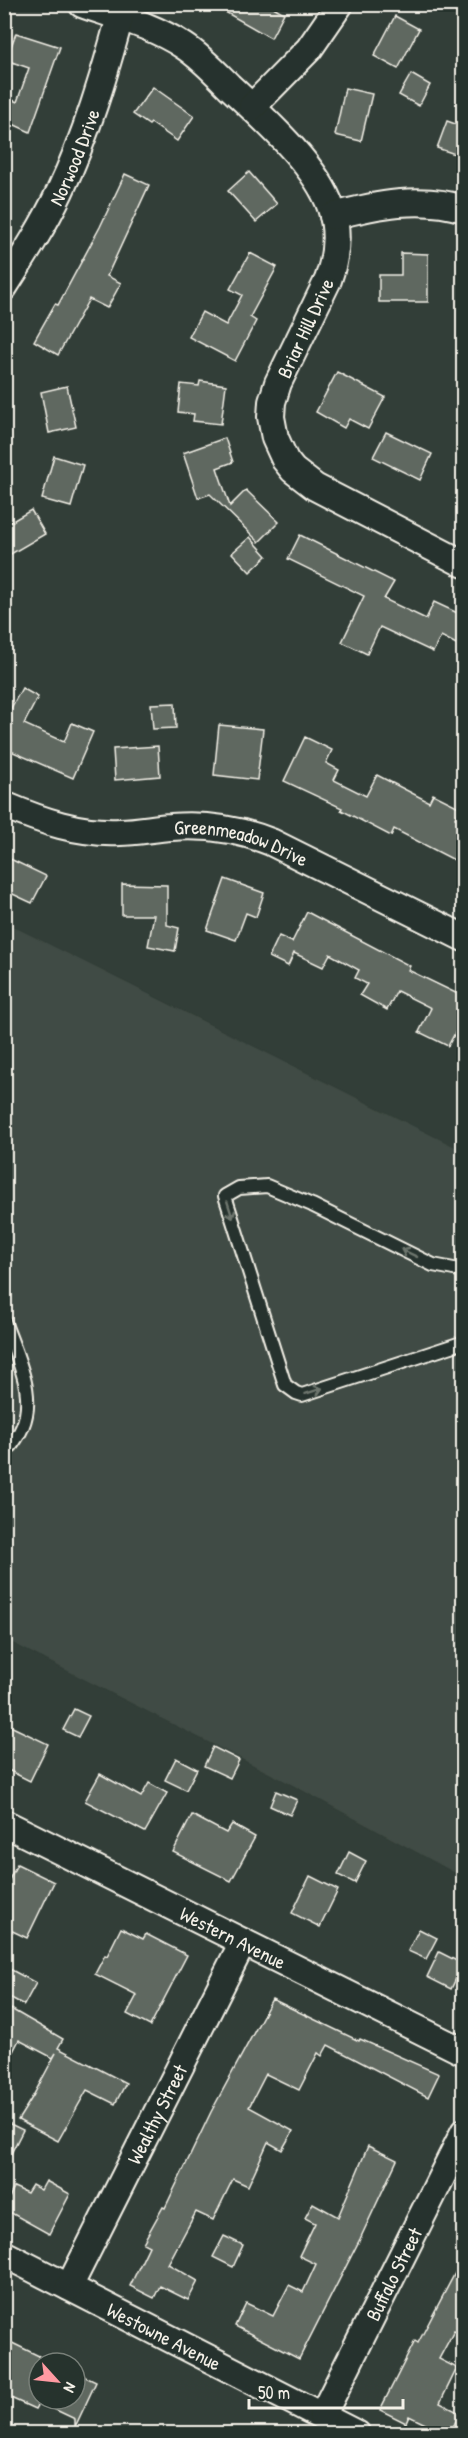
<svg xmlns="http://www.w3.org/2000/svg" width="468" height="2438" font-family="'Patrick Hand',sans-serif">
<rect width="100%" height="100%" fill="#323e38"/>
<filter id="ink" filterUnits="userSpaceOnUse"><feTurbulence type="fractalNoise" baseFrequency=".0167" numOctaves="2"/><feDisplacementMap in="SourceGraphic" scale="12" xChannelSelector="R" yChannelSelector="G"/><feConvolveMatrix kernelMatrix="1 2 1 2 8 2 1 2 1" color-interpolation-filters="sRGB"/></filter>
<g filter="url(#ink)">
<polygon fill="#404b44" points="4,922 463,1151 463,1877 291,1784 5,1639"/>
<g fill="#5f6861" stroke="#f4f1e8" stroke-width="1.5">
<polygon points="211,4 268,4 284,13 271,38"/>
<polygon points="395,16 419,29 398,69 374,56"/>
<polygon points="16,33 60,47 30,132 4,120 4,96 17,102 29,68 6,60"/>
<polygon points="411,74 430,85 419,106 399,95"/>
<polygon points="153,87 194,116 177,141 151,123 149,125 133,114"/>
<polygon points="345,88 372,94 361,141 335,135"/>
<polygon points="447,121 464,127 464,157 437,148"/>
<polygon points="249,172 277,204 256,222 228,191"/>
<polygon points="125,174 149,185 107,276 121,283 107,308 89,299 58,355 34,341 55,304 58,305 100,227"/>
<polygon points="250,253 277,267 250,317 256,321 235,361 189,337 202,312 226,325 242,295 230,289"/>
<polygon points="401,253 428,254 428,302 379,302 379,275 401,275"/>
<polygon points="337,372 385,397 368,429 349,419 344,428 316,412"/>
<polygon points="200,381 226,385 221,424 193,421 194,414 178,412 181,384 199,386"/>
<polygon points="67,386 76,427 49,433 41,392"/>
<polygon points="386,432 432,454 420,480 373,457"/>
<polygon points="225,438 233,462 217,468 230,506 246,490 279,522 259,542 210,494 198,498 183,453"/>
<polygon points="54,456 83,465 71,507 42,499"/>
<polygon points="31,510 45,534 4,558 4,526"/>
<polygon points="300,535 394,582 384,599 426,619 434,602 464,616 464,648 441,636 433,652 380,627 367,654 342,642 364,596 288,559"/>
<polygon points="250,537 267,556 250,572 232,553"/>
<polygon points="22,688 38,697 24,724 64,742 72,723 93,732 73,778 4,748 4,721"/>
<polygon points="175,703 176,728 153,729 151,704"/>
<polygon points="219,725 263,729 257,780 214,775"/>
<polygon points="305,737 332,750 326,763 339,770 334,780 366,796 377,775 429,802 433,794 461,808 455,818 463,822 457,834 464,837 464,851 458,862 394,829 391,836 341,810 342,808 284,781"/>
<polygon points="158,746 160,776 115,780 113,749"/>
<polygon points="4,856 46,876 32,903 4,890"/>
<polygon points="225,879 264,893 256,917 246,913 236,940 207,930"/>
<polygon points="122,884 167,885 167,925 179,928 175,951 148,946 154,915 122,915"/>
<polygon points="307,912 410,966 408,970 464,997 464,1016 448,1046 419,1032 431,1008 397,991 387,1010 360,995 367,984 355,978 359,970 330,954 323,967 294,953 288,966 269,957 279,936 292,942"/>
<polygon points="74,1709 89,1716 78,1737 63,1730"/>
<polygon points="4,1723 48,1744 30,1781 4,1768"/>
<polygon points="213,1747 239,1760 230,1778 204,1766"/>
<polygon points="176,1758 197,1769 186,1790 165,1780"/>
<polygon points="100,1774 141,1797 149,1783 167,1793 145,1832 85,1801"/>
<polygon points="276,1791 297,1800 290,1815 270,1806"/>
<polygon points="192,1815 226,1833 232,1824 255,1837 231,1881 173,1852"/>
<polygon points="349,1852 366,1861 355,1883 338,1875"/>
<polygon points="17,1864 54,1882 27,1938 4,1927 4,1890"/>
<polygon points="310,1876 338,1890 320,1927 292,1913"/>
<polygon points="121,1928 143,1939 146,1934 187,1955 150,2026 127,2014 137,1995 95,1974 105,1955 107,1956"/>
<polygon points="419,1929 437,1938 426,1959 408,1951"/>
<polygon points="439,1952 463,1964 451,1989 427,1977"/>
<polygon points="4,1966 36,1983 24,2005 4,1994"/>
<polygon points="272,1999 359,2041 360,2039 439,2074 428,2097 328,2045 322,2056 318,2053 299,2090 266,2074 249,2107 293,2131 282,2150 268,2142 248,2186 233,2179 213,2220 196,2212 168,2264 198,2281 188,2300 160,2286 154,2298 130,2286 149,2246 143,2243 163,2207 165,2208 211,2112"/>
<polygon points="11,2009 63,2039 58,2048 126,2083 115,2104 87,2090 58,2141 18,2120 33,2096 56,2053 53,2058 19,2040 4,2069 4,2023"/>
<polygon points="4,2121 23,2130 4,2167"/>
<polygon points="368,2146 397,2160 360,2239 299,2359 235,2326 246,2303 273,2316 289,2285 303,2292 316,2264 299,2256 315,2223 305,2218 313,2203 338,2217"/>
<polygon points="46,2181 70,2194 49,2234 4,2209 14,2187 27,2193 32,2185 41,2190"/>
<polygon points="224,2236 243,2245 233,2267 213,2257"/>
<polygon points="464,2256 464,2336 454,2331 439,2359 457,2368 440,2403 460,2413 450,2433 444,2433 409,2416 406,2423 380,2410 415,2341 418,2343"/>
<polygon points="4,2339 39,2356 39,2399 75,2399 75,2372 96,2382 75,2427 75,2419 39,2402 35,2409 4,2395"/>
</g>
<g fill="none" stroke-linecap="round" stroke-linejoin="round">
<g stroke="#f4f1e8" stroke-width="16">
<g id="lane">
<polyline points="464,1271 433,1265 312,1205 267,1186 239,1188 225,1196 285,1385 296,1393 302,1395 464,1342"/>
<path d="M4,1321C17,1358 41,1401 17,1437C13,1443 11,1448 4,1450"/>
</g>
</g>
<g stroke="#f4f1e8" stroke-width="30">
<g id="street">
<path d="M82,4C116,16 154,26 184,46C201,57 215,72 229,86C262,117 317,165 331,208C339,232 336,257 328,280L278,383L272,402L271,417L275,438L285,460L293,470L315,487L464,564"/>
<polyline points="252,107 309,49 340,4"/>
<path d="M333,216C375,205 421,195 464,209"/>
<path id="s1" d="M4,287C24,256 44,225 60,191C86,136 104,76 120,17"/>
<path id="s2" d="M4,805C42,821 79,834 120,832C137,832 154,828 171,827C206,824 238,829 271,842L464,938"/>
<path id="s3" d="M4,1823L464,2052"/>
<path id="s4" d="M4,2254L357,2434"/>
<path id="s5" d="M69,2287L243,1942"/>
<path id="s6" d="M322,2416L464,2132"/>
</g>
</g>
<use href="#lane" stroke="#26332d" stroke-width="12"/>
<use href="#street" stroke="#26332d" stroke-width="26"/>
</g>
<defs><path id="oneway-shaft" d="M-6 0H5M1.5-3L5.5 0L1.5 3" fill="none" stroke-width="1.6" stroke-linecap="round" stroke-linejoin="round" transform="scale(1.5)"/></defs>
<g stroke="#6e766e">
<use href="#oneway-shaft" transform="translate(230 1210) rotate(72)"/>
<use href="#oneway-shaft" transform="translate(409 1253) rotate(-154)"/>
<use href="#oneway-shaft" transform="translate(314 1391) rotate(-18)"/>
</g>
</g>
<g text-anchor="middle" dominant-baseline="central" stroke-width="6" stroke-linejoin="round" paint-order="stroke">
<g font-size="20" fill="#f4f1e8" stroke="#26332d">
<text stroke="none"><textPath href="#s1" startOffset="148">Norwood Drive</textPath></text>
<text transform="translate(305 328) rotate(-65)">Briar Hill Drive</text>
<text stroke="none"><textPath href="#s2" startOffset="244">Greenmeadow Drive</textPath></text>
<text stroke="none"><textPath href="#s3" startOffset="256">Western Avenue</textPath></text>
<text stroke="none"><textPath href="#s5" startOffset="194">Wealthy Street</textPath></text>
<text stroke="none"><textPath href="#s6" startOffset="159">Buffalo Street</textPath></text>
<text stroke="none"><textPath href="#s4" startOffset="180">Westowne Avenue</textPath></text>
</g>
</g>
<rect width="468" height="2438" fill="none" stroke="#26332d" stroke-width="24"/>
<rect x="12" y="12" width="444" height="2414" fill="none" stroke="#f4f1e8" stroke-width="2" filter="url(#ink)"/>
<g transform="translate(57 2381) rotate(117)"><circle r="28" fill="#26332d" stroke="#787f78" stroke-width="1.5"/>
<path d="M0-4.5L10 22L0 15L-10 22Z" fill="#ff9aa2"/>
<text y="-9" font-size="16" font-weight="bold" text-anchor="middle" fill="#f4f1e8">N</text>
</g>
<path d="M249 2399v9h154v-9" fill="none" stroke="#f4f1e8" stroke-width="3"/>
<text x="258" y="2399" font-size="18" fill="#f4f1e8" stroke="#26332d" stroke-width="4.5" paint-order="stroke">50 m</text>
</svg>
